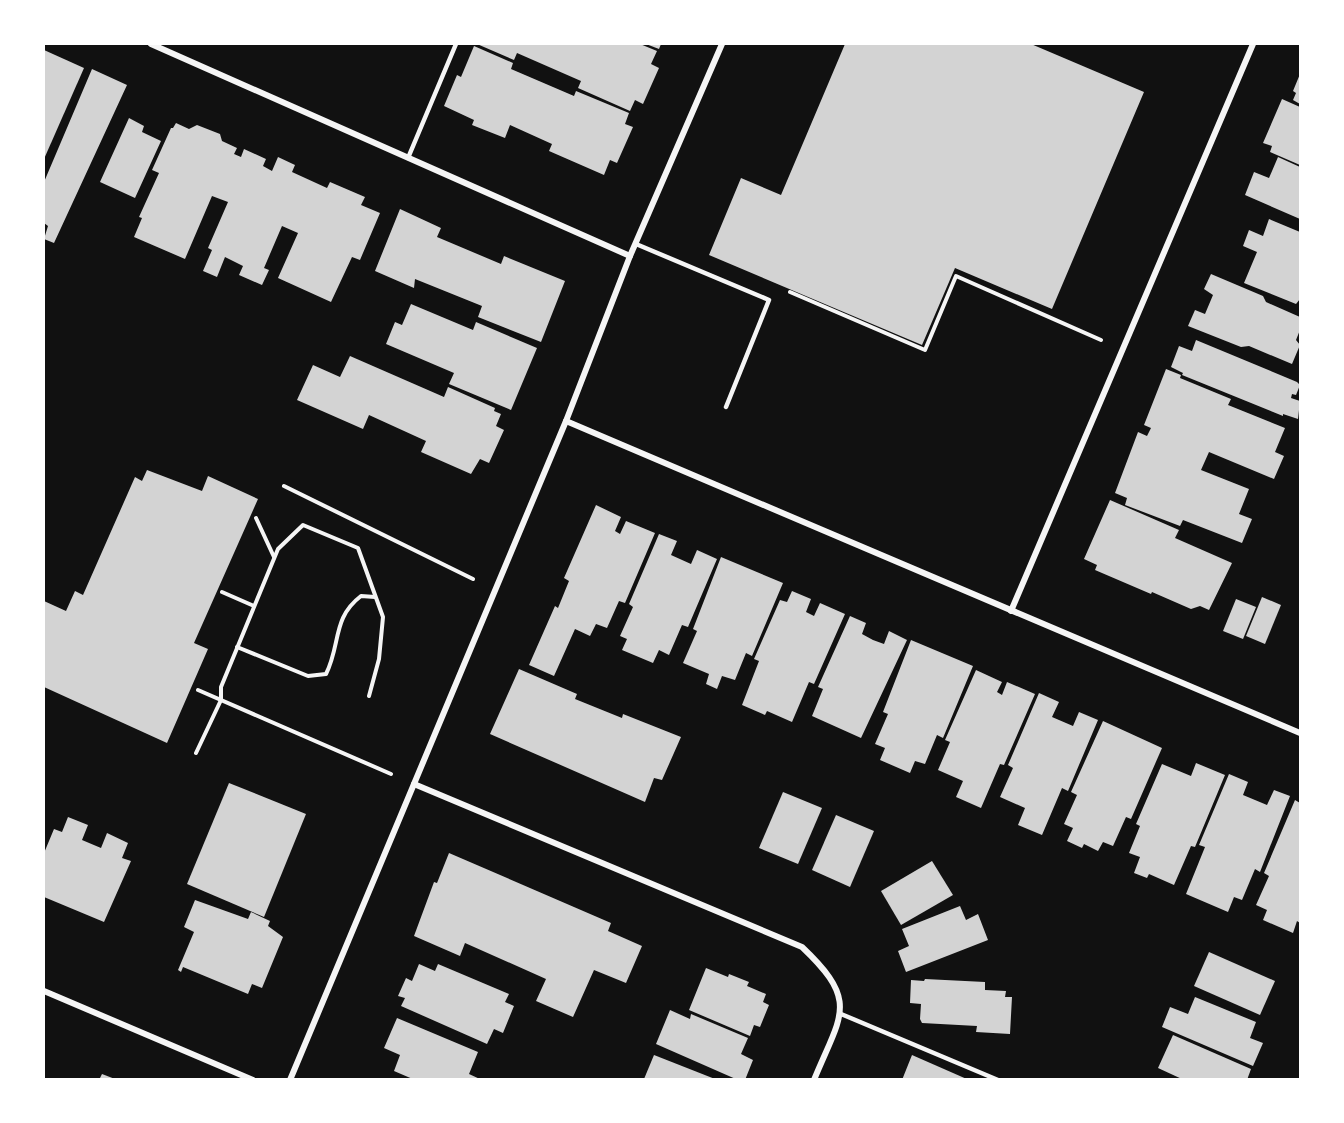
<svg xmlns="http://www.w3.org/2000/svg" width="1344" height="1123" font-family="'Source Sans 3',sans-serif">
<rect width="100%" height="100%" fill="#111"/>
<g fill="#d3d3d3">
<polygon points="477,44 640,44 657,51 651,64 659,68 643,104 635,100 630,111 578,88 581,81 517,53 514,60"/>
<polygon points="646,44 661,44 659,49"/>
<polygon points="845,44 1031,44 1144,92 1052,309 955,268 922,345 709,255 741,178 781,195"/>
<polygon points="474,46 513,63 511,69 574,96 576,91 629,113 625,124 633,127 617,163 610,160 604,175 549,151 552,144 510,125 505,138 472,125 474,120 444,106 457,75 461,77"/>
<polygon points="44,50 84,68 44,159"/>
<polygon points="92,69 127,85 54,243 44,239 48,226 44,223 44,182"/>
<polygon points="1300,74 1300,104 1293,100 1296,93 1293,91"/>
<polygon points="1282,99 1300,107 1300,165 1270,152 1272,146 1263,143"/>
<polygon points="129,118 144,126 142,132 161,141 135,198 100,182"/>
<polygon points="176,123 189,129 197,125 220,134 222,141 237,148 234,154 241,157 244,149 266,159 263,166 272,171 278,157 295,165 292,172 327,188 330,182 365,197 361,205 380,213 360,260 352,257 331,302 278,278 298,233 282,226 264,268 269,270 262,285 239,275 243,266 225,257 217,277 203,271 212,250 208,248 228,202 212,196 185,259 134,237 142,218 139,217 159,173 152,170 171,128 173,128"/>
<polygon points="1278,157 1300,167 1300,219 1245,195 1254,172 1269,178"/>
<polygon points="400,209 441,228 437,237 501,264 504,256 565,281 541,342 478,317 482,306 415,279 414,288 375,271"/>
<polygon points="1269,219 1300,232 1300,299 1296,304 1244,283 1257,252 1243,246 1249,230 1263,236"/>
<polygon points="1211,274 1263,296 1266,302 1300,317 1300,330 1296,340 1300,345 1292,364 1249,346 1241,347 1188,326 1195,310 1205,314 1213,295 1204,289"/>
<polygon points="411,304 473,330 476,322 537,348 511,410 449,384 454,373 386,344 395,322 402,325"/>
<polygon points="1196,340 1297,382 1300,385 1296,395 1292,394 1291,398 1300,401 1298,419 1283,414 1283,416 1182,375 1183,373 1171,367 1179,346 1192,351"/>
<polygon points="350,356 444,397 448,387 495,408 494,411 501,414 496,426 504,430 489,463 480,459 471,474 421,452 426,441 369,415 363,429 297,400 313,365 340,377"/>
<polygon points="1166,369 1181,375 1180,378 1231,399 1228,405 1285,428 1275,452 1284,456 1274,479 1209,452 1201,470 1249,489 1239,514 1252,519 1242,543 1183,520 1180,526 1125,505 1127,498 1115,493 1138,432 1147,436 1151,428 1144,425"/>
<polygon points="147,470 202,491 208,476 258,499 194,643 208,649 167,743 44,687 44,601 66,611 75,591 83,595 135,477 142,481"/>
<polygon points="1110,500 1179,530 1175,538 1232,563 1209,610 1200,606 1191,609 1152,592 1151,594 1095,570 1097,565 1084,559"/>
<polygon points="596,505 621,517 615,531 620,534 626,521 655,533 625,603 619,601 607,628 596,624 590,636 575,629 554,676 529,665 555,606 558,608 569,581 564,578"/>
<polygon points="659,534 677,541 671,555 691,564 697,550 717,559 688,627 682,625 669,655 659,650 653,663 622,650 627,639 620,636 633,607 629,604"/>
<polygon points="721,557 783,583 752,656 746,653 735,680 722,676 717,689 706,684 709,674 683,663 697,631 693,629"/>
<polygon points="792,591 811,599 806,612 814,616 820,603 845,614 814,684 809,682 792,722 767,711 765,715 742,705 759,661 754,659 780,600 787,602"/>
<polygon points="1262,597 1281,605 1265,644 1246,636"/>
<polygon points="1236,599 1256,607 1243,639 1223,631"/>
<polygon points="850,616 866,623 862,634 873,640 884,644 889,631 907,640 861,738 812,716 823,689 818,687"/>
<polygon points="911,640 973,666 943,738 937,735 925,764 915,761 910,773 880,760 885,748 875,744 888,714 883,712"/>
<polygon points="519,669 577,694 575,699 622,718 623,714 681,737 662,780 654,778 645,802 490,734"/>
<polygon points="976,670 1002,682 997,692 1002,695 1007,682 1035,694 1004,765 1000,764 981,808 956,797 963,781 938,770 950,742 945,740"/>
<polygon points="1039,693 1059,702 1052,717 1073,726 1079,712 1098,720 1068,791 1062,788 1042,835 1018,825 1025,808 1000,797 1013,768 1008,765"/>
<polygon points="1103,721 1162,748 1131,819 1126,817 1113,846 1103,842 1098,851 1084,844 1082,848 1067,841 1073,828 1064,824 1077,795 1071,792"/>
<polygon points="1196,763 1225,775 1195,847 1191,846 1174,885 1149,874 1147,878 1134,873 1140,857 1129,853 1140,826 1136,824 1162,764 1191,776"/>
<polygon points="1229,774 1248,782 1243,795 1267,805 1274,790 1290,796 1260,872 1255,869 1242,900 1234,897 1228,912 1186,894 1205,847 1199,845"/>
<polygon points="229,783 306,814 264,917 187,884"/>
<polygon points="783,792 822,808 798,864 759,848"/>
<polygon points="1295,800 1300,803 1300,923 1297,921 1293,933 1263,920 1267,910 1256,905 1269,876 1264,873"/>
<polygon points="836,815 874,831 850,887 812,870"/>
<polygon points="68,817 88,825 82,840 101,848 107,833 128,843 122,858 131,861 104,922 44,897 44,853 54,829 62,832"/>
<polygon points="449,853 611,923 608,931 642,946 626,983 594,970 573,1017 536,1001 546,979 465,943 460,956 414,936 434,882 437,883"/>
<polygon points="932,861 953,895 901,925 881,891"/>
<polygon points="195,900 248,919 251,912 270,921 268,926 283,937 262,988 252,984 248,994 183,967 181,972 178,970 194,932 184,927"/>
<polygon points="960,906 966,920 978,914 988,940 906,972 898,951 909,946 902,929"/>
<polygon points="1209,952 1275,981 1260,1015 1194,986"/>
<polygon points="419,964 435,971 438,964 509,994 505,1002 514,1006 503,1033 494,1029 487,1044 401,1006 405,998 398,996 406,978 412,981"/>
<polygon points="706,968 728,977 729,974 749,982 747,986 766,994 763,1002 769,1005 760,1027 754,1025 750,1036 689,1010"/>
<polygon points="925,979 985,982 985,990 1006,991 1005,997 1012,997 1010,1034 976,1032 977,1026 922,1023 920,1019 921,1004 910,1003 911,980 924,981"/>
<polygon points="1195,997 1256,1022 1250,1038 1263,1043 1253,1066 1162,1027 1170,1007 1188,1014"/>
<polygon points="670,1010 690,1019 691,1014 748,1038 741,1054 753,1060 745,1080 738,1080 656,1044"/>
<polygon points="397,1018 478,1052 469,1074 482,1080 415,1080 394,1071 400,1055 384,1048"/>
<polygon points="1173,1035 1251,1069 1247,1080 1184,1080 1158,1068"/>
<polygon points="654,1055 715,1079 715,1080 646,1080 644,1079"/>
<polygon points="912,1055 969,1080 902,1080"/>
<polygon points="102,1074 115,1079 115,1080 99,1080"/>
</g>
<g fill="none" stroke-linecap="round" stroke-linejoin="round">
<g stroke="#f5f5f5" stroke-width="4">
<polyline points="790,292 925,350 956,276 1101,340"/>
<polyline points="284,486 473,579"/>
<polyline points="256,518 274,557"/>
<polyline points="222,592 254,606"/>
<path d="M237,647L308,676L326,674C341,644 332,618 361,596L375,597"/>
<polyline points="198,690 391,774"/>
<polyline points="196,753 221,700 221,687 278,549 303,525 358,548 383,617 379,659 369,696"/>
</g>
<g stroke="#f5f5f5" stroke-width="4.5">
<polyline points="408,158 456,44"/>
<polyline points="636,244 769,300 726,407"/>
<polyline points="841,1014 998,1080"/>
</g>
<g stroke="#f5f5f5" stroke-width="6">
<polyline points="151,44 630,256"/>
<polyline points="566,421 1300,733"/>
<polyline points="1011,611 1253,44"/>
<path d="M414,784L802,947C860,1002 841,1014 814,1080"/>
<polyline points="44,991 253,1080"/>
<polyline points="290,1080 566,421 630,256 722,44"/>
</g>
</g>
<rect width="1344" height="1123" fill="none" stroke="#ffffff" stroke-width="90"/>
</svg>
